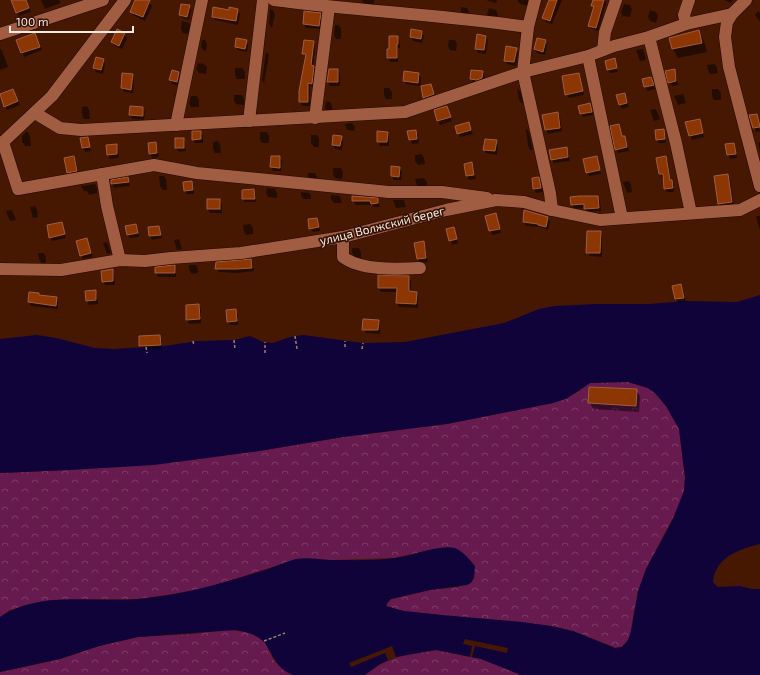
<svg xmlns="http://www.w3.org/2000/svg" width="760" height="675" font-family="'Exo 2',sans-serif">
<defs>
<pattern id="forest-crowns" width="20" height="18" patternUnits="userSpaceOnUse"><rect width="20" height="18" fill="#661a4d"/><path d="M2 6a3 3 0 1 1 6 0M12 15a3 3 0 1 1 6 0" fill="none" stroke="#7d3b66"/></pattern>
</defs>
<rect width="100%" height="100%" fill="#461802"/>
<g fill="url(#forest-crowns)">
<path d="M609,382H628L648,388L655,393L666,406L679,429L685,477L684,491L680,504L646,569L634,611L631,631L628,640L622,647L615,648C594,639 572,629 549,626C507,620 464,618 421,613C412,612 393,611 386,606L391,599L430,590L459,587L455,548L434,549L394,558L334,560L298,559L206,588L174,594L137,599L51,600L10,610L0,617V473L69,470L259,451L343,437L446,424L553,403L576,393L590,383Z"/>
<path d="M222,630C235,630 256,631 265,643C269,648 270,654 274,660C278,666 286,672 293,675H0V672L60,659L99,646L138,637L193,634Z"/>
<path d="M436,650L481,659L521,675H365C385,658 411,652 436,650Z"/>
</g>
<path fill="#100339" d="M760,295V544C740,549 715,557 713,582L718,587L740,586L752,589H760V675H521L481,659L436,650L396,657L380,664L365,675H293C282,671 276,663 271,653C268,649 267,645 264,642C258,635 244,631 235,630L138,637L99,646L60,659L0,672V617C41,590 92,603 138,599C182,595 220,584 262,571C273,568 284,562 296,559C306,557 319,559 329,560C351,560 374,561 395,558C412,556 439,544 455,548C463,551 470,560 475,566L474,578L471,583L467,585L430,590L391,599L387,603L386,606L404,611L442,615L522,622L551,626L573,631L615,648L622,647L628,640L631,631L638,591L646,569L672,521L684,491L685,477L679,429L666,406L655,393L648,388L628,382L590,383L566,399L553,403L447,424L343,437L259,451L154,465L69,470L0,473V339L37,335L56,338L95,348L113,349L165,346L197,341L234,340L250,336L263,342L273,343L290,337L303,335L363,343L405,342L504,323L539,309L555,306L596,304H649L686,301L737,302Z"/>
<g fill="#461802">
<polygon points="465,639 508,648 507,653 475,646 472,657 470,657 472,646 463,644"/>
<polygon points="392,646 396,657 388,661 385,653 351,667 349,663"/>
</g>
<g fill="#0007">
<polygon points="12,0 26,0 31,12 19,16"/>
<polygon points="41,0 59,0 61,3 45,9"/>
<polygon points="136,0 145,0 149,2 152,6 145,21 133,15 131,11"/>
<polygon points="362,0 374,0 374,6 364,6"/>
<polygon points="486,0 497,0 496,3"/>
<polygon points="517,0 529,0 527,6 519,3"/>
<polygon points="548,0 562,0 552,24 546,22 543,18 549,2"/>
<polygon points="594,0 605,0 606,3 598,31 592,29 590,26 594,9 593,5"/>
<polygon points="724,0 733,0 731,3"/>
<polygon points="624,4 630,5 632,9 630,17 623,16 621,12"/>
<polygon points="189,6 191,10 189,20 182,18 180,14"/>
<polygon points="461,7 467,8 469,12 468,15 463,15 461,11"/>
<polygon points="489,8 496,10 498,14 497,19 490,18 487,14"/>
<polygon points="270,9 273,10 275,14 272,28 269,24"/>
<polygon points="237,10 240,14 238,25 215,20 213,16"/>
<polygon points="650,10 656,12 658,16 656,23 650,21 648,17"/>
<polygon points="758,11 760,13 760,22 755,15"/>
<polygon points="320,14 322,18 321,29 306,28 304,24"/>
<polygon points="182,21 189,23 191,27 190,34 183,33 181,29"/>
<polygon points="335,25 338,25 341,28 341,39 336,39 334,35"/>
<polygon points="698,31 704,41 707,52 678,58 673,49"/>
<polygon points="421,32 424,36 422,43 413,41 411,37"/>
<polygon points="35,34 42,50 24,57 18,40"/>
<polygon points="124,34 127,38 122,49 114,45 112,42"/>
<polygon points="398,37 400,41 400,48 398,48 398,62 390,62 388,58 388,50 390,50"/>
<polygon points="486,37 488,40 486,54 478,53 476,49"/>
<polygon points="538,39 545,41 547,45 545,55 537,53 535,49"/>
<polygon points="202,40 205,40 207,44 206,51 203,50 201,46"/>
<polygon points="449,40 455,40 457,44 456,51 450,50 448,46"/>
<polygon points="246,41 248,45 247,52 238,50 236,47"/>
<polygon points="313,42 315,46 313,67 316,71 314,87 310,86 310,106 302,106 300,102 300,91 306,57 303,53"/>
<polygon points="0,49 1,49 3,53 8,67 0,70"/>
<polygon points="516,49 518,52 516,66 507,64 505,60"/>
<polygon points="643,49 646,60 640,61 636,50"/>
<polygon points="266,52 269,55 264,83 262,80"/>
<polygon points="103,60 105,64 103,74 96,72 94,68"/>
<polygon points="614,60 618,72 610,73 608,70"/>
<polygon points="198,63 204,64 207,67 206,74 199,73 196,69"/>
<polygon points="715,64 717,68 718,73 710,74 708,70 707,65"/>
<polygon points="235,68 242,68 245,72 245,79 237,79 235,75"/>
<polygon points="330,70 338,70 340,74 340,86 330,86 328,82"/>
<polygon points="674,70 676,74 678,85 672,86 669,82"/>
<polygon points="482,72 485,76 484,82 480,83 473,82 471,79"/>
<polygon points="179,73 181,77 179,86 172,84 170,80"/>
<polygon points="419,74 421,78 420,86 406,84 404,81"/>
<polygon points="579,74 581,78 584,95 569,98 566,94"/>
<polygon points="132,75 134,79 133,93 124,92 122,88"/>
<polygon points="431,85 435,98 426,101 424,98"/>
<polygon points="654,86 655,89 648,91 646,88"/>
<polygon points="384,88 389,88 392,92 392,99 386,99 384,95"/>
<polygon points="517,89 518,89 521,93 523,103 521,103 519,99"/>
<polygon points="712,89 718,89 721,93 721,100 714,100 712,96"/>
<polygon points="13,90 20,105 7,110 0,95"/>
<polygon points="624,94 629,107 622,109 620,105"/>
<polygon points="683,94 686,103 678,105 674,96"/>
<polygon points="234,95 242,95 244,99 244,105 236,104 234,101"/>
<polygon points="191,96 197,96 199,100 199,107 191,107 189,103"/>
<polygon points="326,101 330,102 332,106 332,112 327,112 325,108"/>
<polygon points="590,104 593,115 583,117 581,114"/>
<polygon points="87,106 89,110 90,119 84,119 82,115 82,107"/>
<polygon points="143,108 145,112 144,120 132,119 130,115"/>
<polygon points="656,109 660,119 654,121 650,110"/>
<polygon points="435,111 449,111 452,121 440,125"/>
<polygon points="557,113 560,117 562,131 548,134 546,130 543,116"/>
<polygon points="756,115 758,119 760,131 756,132 751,116"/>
<polygon points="699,120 704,137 692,140 690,136 687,123"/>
<polygon points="352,123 355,127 354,131 347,130 345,124"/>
<polygon points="468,123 473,134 460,137 458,134"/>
<polygon points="619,125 623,137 624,137 626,140 629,151 618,153 616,149"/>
<polygon points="526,129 527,129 529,133 533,150 530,150 528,146"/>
<polygon points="663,130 665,134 666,143 659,143 657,140"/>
<polygon points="415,131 418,135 419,143 412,144 410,140"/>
<polygon points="26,132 28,132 30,136 31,146 25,146 22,142 22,136"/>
<polygon points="201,132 203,136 203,143 195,143 193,139"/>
<polygon points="260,132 267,132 269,136 269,143 262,143 260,139"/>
<polygon points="387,132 389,136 389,146 380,146 378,142"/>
<polygon points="311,135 317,135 319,138 319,147 314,147 311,143"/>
<polygon points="341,137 343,141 342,150 335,149 333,145"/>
<polygon points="87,138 91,151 85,152 83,148"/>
<polygon points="183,139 185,142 186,151 179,152 176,148"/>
<polygon points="218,141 220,145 221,153 215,153 213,149 213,142"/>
<polygon points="496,141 498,145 497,155 486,153 484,149"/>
<polygon points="760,142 760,152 758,143"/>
<polygon points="155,143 157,147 159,157 152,158 150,154 149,144"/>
<polygon points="733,144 735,148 737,158 730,159 728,155 726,145"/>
<polygon points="116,145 118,149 119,158 110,159 108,155 107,146"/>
<polygon points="566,148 568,152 570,161 554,163 552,160"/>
<polygon points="422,154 424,158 425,164 418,165 415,161 415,155"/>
<polygon points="74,157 76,161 79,175 70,176 68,172"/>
<polygon points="272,157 280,157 282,161 281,171 273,171 271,167"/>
<polygon points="596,157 601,174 589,176 587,172"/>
<polygon points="665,157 668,161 671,181 674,184 674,192 667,192 665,189 664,178 662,178 660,174 658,159"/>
<polygon points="472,163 474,167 476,179 469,180 467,176 465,164"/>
<polygon points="333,168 341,168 343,172 342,179 335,178 333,174"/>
<polygon points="400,168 402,172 401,180 394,180 392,176"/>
<polygon points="308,173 315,173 317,177 317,181 310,180 308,176"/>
<polygon points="728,175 730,179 734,206 722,207 719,204"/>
<polygon points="159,176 164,176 166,179 167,190 163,190 160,186"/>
<polygon points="128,178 130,186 114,188 112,184 112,181"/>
<polygon points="424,178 427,182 427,188 418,188 415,179"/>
<polygon points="538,178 543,192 536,193 534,189"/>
<polygon points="629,181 631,185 632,192 627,193 623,182"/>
<polygon points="192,182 194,186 194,194 187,194 185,191"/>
<polygon points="95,184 97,188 97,193 89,195 87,191 84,191 82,188 81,186"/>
<polygon points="267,188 275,189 277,193 277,198 268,197 266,193"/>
<polygon points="254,190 256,194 256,202 245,202 243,199"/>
<polygon points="301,192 309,193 311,196 311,199 303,199 301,195"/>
<polygon points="331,195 340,196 342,203 334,203 331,199"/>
<polygon points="353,197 377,199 380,207 374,207 373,205 356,205 353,201"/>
<polygon points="598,197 600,201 601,211 587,212 585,208 574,209 572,205 571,198"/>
<polygon points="208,200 219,200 222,204 222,213 210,213 208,209"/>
<polygon points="393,200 404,200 406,207 396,208"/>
<polygon points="35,206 37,210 38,217 33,218 30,207"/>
<polygon points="12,210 16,220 10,221 6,211"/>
<polygon points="496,214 501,233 492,235 487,217"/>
<polygon points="756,216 760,216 760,230 759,227"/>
<polygon points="548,218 550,222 548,230 540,227 526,226 524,222"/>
<polygon points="317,219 319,223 320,231 313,232 310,228"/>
<polygon points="62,223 66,238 52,241 50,237"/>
<polygon points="250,224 253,228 253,234 246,235 244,231 243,225"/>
<polygon points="136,225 138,229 139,237 130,238 127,234"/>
<polygon points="159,227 161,231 162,238 152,240 150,236 149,228"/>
<polygon points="454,228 458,243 452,245 448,229"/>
<polygon points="600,232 602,236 602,257 590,256 587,252"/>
<polygon points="86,239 93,257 83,259 81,255"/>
<polygon points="179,239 182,249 177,250 174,240"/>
<polygon points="107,242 111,253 107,254 103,243"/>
<polygon points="423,242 425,246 428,262 420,263 418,259"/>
<polygon points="352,248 359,248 361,252 361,260 354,257 352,252"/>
<polygon points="38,253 44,253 46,257 46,263 41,263 39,259"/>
<polygon points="251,260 253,264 254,271 238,273 219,272 216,268"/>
<polygon points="189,265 196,265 198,269 198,273 192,274 189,270"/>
<polygon points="174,266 176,270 176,277 158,277 156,273 156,268"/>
<polygon points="112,270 114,274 115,285 105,285 103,281"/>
<polygon points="409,277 411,281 411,293 416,293 418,297 418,308 399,307 397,303 398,292 381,292 379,288"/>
<polygon points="681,285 683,289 686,301 678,303 676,299 674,287"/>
<polygon points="95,292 97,295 98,304 89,305 87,301"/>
<polygon points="39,296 56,298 58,302 58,309 31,306 29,302"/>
<polygon points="199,305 201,309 201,323 189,324 187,320"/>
<polygon points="235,310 238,314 238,325 230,325 228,321"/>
<polygon points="378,321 380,325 380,334 366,333 363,329"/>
<polygon points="159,336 162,340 162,349 143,350 140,346 140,337"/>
<polygon points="590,388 636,390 640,396 639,412 593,409 590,403"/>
</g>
<g fill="#8c3604" stroke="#a05d40">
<polygon points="11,0 26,0 29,8 16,13"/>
<polygon points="135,0 150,0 143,17 130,12"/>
<polygon points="549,0 557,0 550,21 542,18"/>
<polygon points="593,0 604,0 596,28 588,26 594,6 591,6"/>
<polygon points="181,4 190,5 187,17 179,15"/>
<polygon points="213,7 229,10 229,7 238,9 236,21 212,17"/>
<polygon points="304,11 321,13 319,26 303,24"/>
<polygon points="117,29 125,33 119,46 111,42"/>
<polygon points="411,29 422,31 421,39 410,37"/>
<polygon points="699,30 702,43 672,49 669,38"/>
<polygon points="35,33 40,47 21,53 16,40"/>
<polygon points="477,34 486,36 484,50 475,49"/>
<polygon points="389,36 398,36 398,44 397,44 397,58 387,58 387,49 389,49"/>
<polygon points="236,38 247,40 245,49 235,47"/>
<polygon points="537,38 546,40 543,52 534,49"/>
<polygon points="304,40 314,41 311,65 314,66 312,84 308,83 308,102 299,102 299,91 306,54 302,54"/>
<polygon points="506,46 517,48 514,62 504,61"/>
<polygon points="96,57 104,59 101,70 93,68"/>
<polygon points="615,58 617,68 607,70 605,61"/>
<polygon points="329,69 338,69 338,82 327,82"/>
<polygon points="675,69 676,81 668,83 665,71"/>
<polygon points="172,70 179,72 177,82 169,80"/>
<polygon points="471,70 483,71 482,78 477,80 470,79"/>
<polygon points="404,71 419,73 418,83 403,81"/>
<polygon points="122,73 133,74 131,90 121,88"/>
<polygon points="579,73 583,91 565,95 562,76"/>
<polygon points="651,77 654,85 644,87 642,79"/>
<polygon points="431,84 434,94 423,98 421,86"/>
<polygon points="13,89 18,101 4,107 0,94"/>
<polygon points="625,93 627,103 619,105 616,95"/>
<polygon points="590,103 592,112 580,114 578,106"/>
<polygon points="130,106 143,107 143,116 129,115"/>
<polygon points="447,106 451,117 437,121 434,110"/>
<polygon points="558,112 560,128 545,130 542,115"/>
<polygon points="757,114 760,127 753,128 749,115"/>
<polygon points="700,119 703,133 689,136 685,122"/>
<polygon points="469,122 471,130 457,134 455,126"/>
<polygon points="619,124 622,136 625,136 627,147 615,150 610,126"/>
<polygon points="664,129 665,139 656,140 655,130"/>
<polygon points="416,130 417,139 409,140 407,131"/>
<polygon points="192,131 201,131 201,139 192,140"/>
<polygon points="377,131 388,132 387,142 377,142"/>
<polygon points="333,135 342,136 340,146 332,145"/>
<polygon points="88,137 90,147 82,148 80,138"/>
<rect x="175" y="138" width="9" height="10"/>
<polygon points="485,139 497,140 495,151 483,150"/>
<polygon points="156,142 157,153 149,154 148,143"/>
<polygon points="734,143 736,154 727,155 725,144"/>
<polygon points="117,144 117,154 107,155 106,145"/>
<polygon points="567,147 568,157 551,160 549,150"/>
<polygon points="74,156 77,171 67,173 64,158"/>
<polygon points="271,156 280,156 280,168 270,167"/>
<polygon points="597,156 600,170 586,173 583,159"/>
<polygon points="666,156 670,180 672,180 673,188 664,189 663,174 659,174 656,158"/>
<polygon points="472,162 474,175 466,176 464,164"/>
<polygon points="391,166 400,167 399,177 391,176"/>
<polygon points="728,174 732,202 718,204 714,176"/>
<polygon points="128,177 129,182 111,184 111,180"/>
<polygon points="539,177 541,188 533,189 532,178"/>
<polygon points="192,181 193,190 184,191 183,182"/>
<polygon points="254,189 255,199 242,199 242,190"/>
<polygon points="352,196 378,198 378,203 371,204 370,201 352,201"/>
<polygon points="579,196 598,196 599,208 584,209 584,204 571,205 570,197"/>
<rect x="207" y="199" width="13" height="10"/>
<polygon points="524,210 548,217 546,227 538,225 538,224 523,222"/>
<polygon points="496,213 500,229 489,231 485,216"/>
<polygon points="317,218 319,227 309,229 308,219"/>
<polygon points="62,222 65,234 49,238 47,225"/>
<polygon points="136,224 138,233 127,235 125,226"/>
<polygon points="159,226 161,235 149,236 148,227"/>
<polygon points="454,227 457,239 449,241 446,229"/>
<polygon points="587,231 601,231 600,253 586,253"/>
<polygon points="87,238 91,253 80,256 76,241"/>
<polygon points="424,241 426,258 417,259 414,243"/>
<polygon points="251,259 252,268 236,269 215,269 216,262"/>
<polygon points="175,265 175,273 155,273 155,267"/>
<polygon points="113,269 113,281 102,282 101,271"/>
<polygon points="378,275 409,276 409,291 417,292 416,304 396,303 397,288 378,288"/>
<polygon points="681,284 684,298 675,299 672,286"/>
<polygon points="96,290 96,300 86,301 85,291"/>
<polygon points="29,292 39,293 39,295 57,297 56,306 28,302"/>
<polygon points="199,304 200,319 186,320 186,305"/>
<polygon points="236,309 237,321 227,322 226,310"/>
<polygon points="363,319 379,320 378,330 362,330"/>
<polygon points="160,335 161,345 139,346 139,336"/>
<polygon points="589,387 637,389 636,406 588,403"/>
</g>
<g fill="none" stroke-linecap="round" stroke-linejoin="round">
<g stroke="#250600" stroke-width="13">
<g id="minor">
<path d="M274,0C359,11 444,15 528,27"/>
<polyline points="535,0 528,27 523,72 550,193 552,210"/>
<polyline points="746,0 732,14 727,22 725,37 729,67 760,186"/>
<polyline points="686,24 684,15 689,0"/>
<polyline points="0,34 103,0"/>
<polyline points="649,37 676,143 691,213"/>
<polyline points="603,50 605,32 616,0"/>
<polyline points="588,56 622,218"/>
<polyline points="35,113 60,128 81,130 405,112 523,72 588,56 614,46 649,37 686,24 732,14"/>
<polyline points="315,118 329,7"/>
<polyline points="249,121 263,0"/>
<polyline points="176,125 202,0"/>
<polyline points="3,142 18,189 154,165 197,173 389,192 442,192 487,198"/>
<polyline points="0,145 52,96 125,0"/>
<polyline points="102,174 107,206 120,260"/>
<path d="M343,237V257C361,271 398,269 420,268"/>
<polyline points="0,269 61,270 120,260 145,261 171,258 241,253 343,237 446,210 496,200 524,202 552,210 600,220 740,210 760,200"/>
</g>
</g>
<g stroke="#9e7e70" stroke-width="1.5" stroke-dasharray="3 2" stroke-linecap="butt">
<polyline points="295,336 297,349"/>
<polyline points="234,340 235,349"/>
<polyline points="193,341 194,346"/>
<polyline points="146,347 147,353"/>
<polyline points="345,347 345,341"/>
<polyline points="362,349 363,343"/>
<polyline points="265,353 265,342"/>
<polyline points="264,641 285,633"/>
</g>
<use href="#minor" stroke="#a05d41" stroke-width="12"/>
</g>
<g text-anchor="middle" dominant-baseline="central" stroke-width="3.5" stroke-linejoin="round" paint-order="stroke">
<g font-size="12" fill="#faeae4" stroke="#351405">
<text transform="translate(382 225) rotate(-14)">улица Волжский берег</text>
</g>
</g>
<path d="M10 26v6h123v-6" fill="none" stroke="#faeae4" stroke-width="2"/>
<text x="16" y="26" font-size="12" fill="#faeae4" stroke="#351405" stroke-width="3" paint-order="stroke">100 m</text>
</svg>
